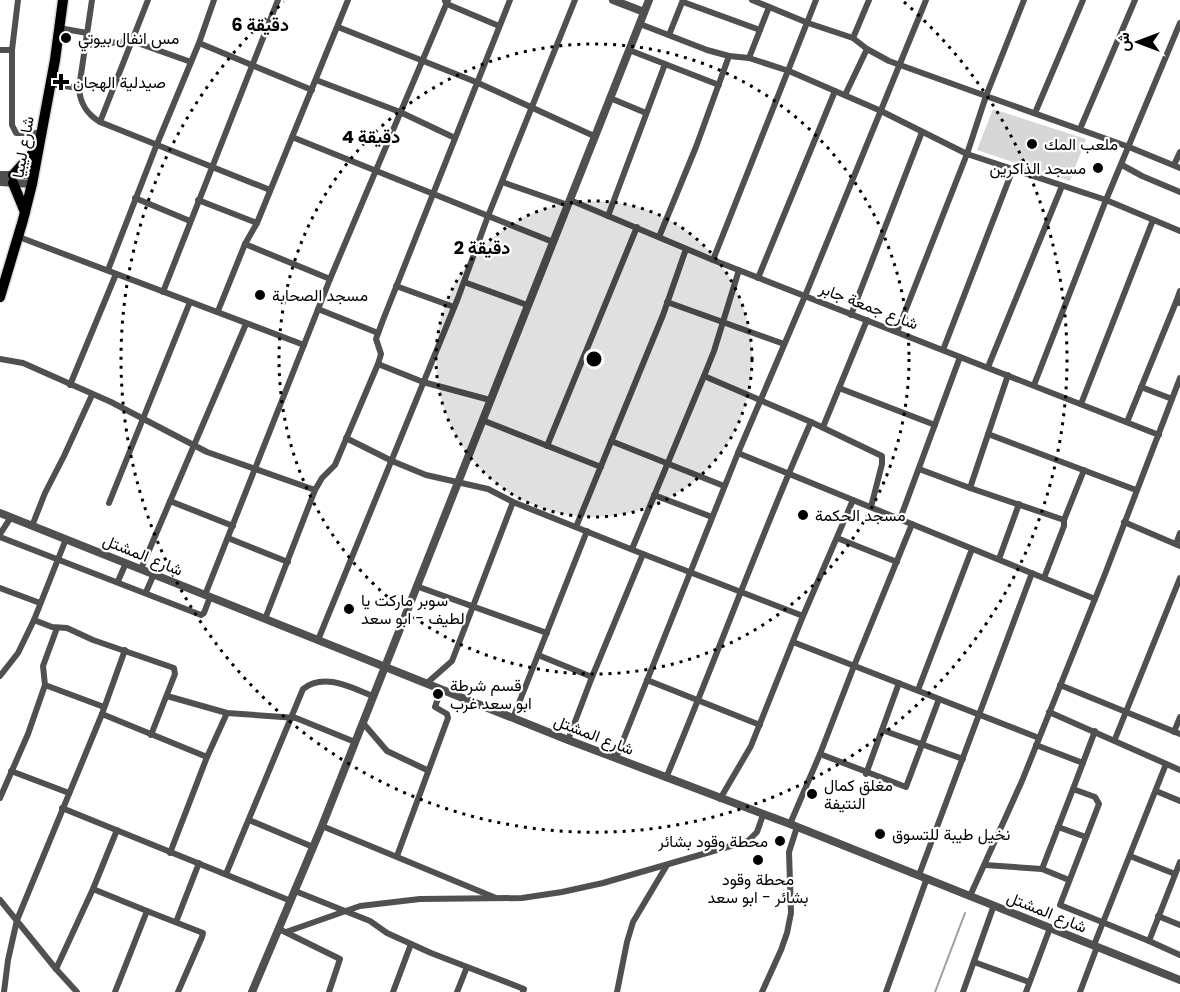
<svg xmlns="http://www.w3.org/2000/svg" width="1180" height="992" font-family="Poppins,Vazirmatn,sans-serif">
<rect width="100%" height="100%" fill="#fff"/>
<polygon fill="#d7d7d7" points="993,109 1086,139 1070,181 977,150"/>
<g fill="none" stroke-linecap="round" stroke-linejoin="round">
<polyline stroke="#9e9e9e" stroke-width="2" points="935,992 965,913"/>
<g stroke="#dbdbdb" stroke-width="13">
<g id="trunk">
<polyline points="13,175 38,147"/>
<polyline points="13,183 25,212"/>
<polyline points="0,297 23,220 32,184 55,60 63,0"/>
</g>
</g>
<g stroke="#505050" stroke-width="6">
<polyline points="18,0 12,50 12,125 16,133 41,133"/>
<polyline points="752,0 808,23 853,38 867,49 889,61 986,96 967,154 897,332"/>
<polyline points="1024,0 986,96 1129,147 1180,168"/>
<polyline points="445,1 447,4 499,26"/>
<polyline points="683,2 760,30"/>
<polyline points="640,24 707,50 729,56 749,58 789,71 881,111 967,154 1106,200 1180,231"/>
<polyline points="338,27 476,82 594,136"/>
<polyline points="59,28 87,33"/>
<polyline points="669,35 683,0"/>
<polyline points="853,38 869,0"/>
<polyline points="199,43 312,90"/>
<polyline points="86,45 132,41 191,62"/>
<polyline points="0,50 12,50"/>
<polyline points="629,50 719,85"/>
<polyline points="749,58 769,7"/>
<polyline points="316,80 400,112 455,138"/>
<path d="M50,84L79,88C80,104 87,114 100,122L270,190"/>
<polyline points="79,88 92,0"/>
<polyline points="845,95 867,49"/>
<polyline points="610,98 646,113"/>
<polyline points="1035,113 1083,0"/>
<polyline points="100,122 148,0"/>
<polyline points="1080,129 1135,0"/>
<polyline points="292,137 553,242"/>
<polyline points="1122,165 1142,176 1180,192"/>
<polyline points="1174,165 1180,152"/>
<polyline points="502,182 568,205"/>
<polyline points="135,198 190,221"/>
<polyline points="198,200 257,223"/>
<polyline points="570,200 713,260 1159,435"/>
<polyline points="608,216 665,64"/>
<polyline points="19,237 304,345"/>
<polyline points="659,237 696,147 729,56"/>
<polyline points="245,244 330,279"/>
<polyline points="713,260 816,0"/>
<polyline points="108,270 157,144 199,43 214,0"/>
<polyline points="739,270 714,351 704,376 811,422 882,456 882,464 871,507"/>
<polyline points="758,278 835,91"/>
<polyline points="464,282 527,305"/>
<polyline points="396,286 454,307"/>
<polyline points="163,292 278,0"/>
<polyline points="667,302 784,344"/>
<polyline points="1176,302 1180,291"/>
<polyline points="318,309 378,333"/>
<polyline points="218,311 245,244 257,223 348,0"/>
<polyline points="851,315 922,132"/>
<polyline points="943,350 1013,169"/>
<polyline points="0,359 23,363 111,402 207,452 315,490"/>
<polyline points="378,364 423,382 490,400"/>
<polyline points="988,367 1062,186"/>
<polyline points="70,385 116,274"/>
<polyline points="1034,385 1106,200 1180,23"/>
<polyline points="1141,387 1172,399"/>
<polyline points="839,388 935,425"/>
<polyline points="1081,404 1153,220"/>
<polyline points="482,420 601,467"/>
<polyline points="1127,422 1176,302 1180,303"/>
<polyline points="823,427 867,320"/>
<polyline points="988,434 1136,490"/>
<polyline points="346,438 392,461 426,475 488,489 513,502 643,554 803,616"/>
<polyline points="611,441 724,486"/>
<polyline points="547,446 637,227"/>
<polyline points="738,453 1095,599"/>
<polyline points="919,469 970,488 1008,375"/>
<polyline points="970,488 1064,520"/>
<polyline points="654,495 712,517"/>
<polyline points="170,501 233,526"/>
<polyline points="109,503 190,302"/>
<polyline points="900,519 960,357"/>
<polyline points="1124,522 1180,546"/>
<polyline points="32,526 45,493 64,456 92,395"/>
<polyline points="576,527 663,315 686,249"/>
<polyline points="0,534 11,517"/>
<polyline points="0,537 201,615 204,613 210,597"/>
<polyline points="228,538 288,562"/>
<polyline points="837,538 897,562"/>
<polyline points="1176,544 1180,533"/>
<polyline points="632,549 704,376"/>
<polyline points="999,559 1019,504"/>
<polyline points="141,569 246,324"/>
<polyline points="1044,578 1064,526 1064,520 1084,470"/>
<polyline points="118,581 126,563"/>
<polyline points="416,586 547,633"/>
<polyline points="0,588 40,603"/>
<polyline points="146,592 154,574"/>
<polyline points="205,595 330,279 448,0"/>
<polyline points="265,619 315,490 322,478 335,465 378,364 381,354 376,339 383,320 510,0"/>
<polyline points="34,620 52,627 67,628 93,640 174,668 175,674 151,735"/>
<polyline points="57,628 43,666 45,685 104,707"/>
<polyline points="318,640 458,298 488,216 575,0"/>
<polyline points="793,642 1039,738"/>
<polyline points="538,655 592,677"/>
<polyline points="0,676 18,653 34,620 66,539"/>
<polyline points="647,680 760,725"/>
<polyline points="427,683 452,661 513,502"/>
<polyline points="1060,685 1180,734"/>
<polyline points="918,690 972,549"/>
<polyline points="167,696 227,713 296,718 355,742"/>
<polyline points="1049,712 1180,770"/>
<polyline points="102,714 207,757"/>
<polyline points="513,718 587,531"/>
<polyline points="363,723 387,751 427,770"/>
<polyline points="882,730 963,759"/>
<polyline points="1095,731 1073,789 1095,797 1099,804 1060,905 1149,941 1180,862"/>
<polyline points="1174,732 1180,717"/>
<polyline points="1115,739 1180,578"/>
<polyline points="568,740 592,677 643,554"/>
<polyline points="1036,745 1083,763"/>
<polyline points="820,754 906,787 939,699"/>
<polyline points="616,758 738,453 805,296 926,0"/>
<polyline points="11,771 69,793"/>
<polyline points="866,774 899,683"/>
<path d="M666,778C716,660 759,539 811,422"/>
<polyline points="1156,791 1180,801"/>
<polyline points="0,798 28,734 45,685"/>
<polyline points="720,799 751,746 803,616 853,500"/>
<polyline points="62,808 291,901"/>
<polyline points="249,820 313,847"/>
<polyline points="790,824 820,754 854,666 912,524"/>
<polyline points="322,826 496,898"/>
<polyline points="1058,827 1086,837"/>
<polyline points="170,853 207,757 227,713"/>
<polyline points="397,856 448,718 447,714 435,707 441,689"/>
<polyline points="1130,856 1175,874"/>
<polyline points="985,865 1042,869"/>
<path d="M226,874L303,689C324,672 352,688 373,696"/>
<polyline points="919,875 1032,573"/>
<polyline points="1069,880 1042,869 1073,789"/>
<polyline points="93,889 147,911"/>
<polyline points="295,891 370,921 387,933 431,953 524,989 523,992"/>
<polyline points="970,896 1022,781 1105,574 1180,378"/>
<polyline points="0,900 56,969 93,889 117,830"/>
<polyline points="1158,916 1180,925"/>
<polyline points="176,922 199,863"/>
<polyline points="279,929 340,959 329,992"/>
<polyline points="286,932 360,906 420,899 522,898 562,892 603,883 748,841 757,832 763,815"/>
<polyline points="1149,941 1180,955"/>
<polyline points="1094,945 1166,764"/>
<polyline points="974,962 1029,982"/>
<polyline points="56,969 77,992"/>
<polyline points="4,992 8,960 17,920 102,714 125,650"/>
<polyline points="115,992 147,911 203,933 202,937 178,992"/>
<polyline points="393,992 411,944"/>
<polyline points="457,992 467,967"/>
<polyline points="617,992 627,942 633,922 667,865"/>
<polyline points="762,992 781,950 787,933 791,913 789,852 797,827"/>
<polyline points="886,992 927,878"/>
<polyline points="963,992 994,905"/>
<polyline points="1026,992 1050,928"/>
<polyline points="1080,992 1097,947"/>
</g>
<g stroke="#505050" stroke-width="8">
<polyline points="613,0 644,12"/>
<polyline points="0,175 33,175"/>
<polyline points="0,182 32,184"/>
<polyline points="0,513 568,740 790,824 1180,980"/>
<polyline points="252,992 322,826 649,0"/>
</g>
<use href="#trunk" stroke="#000" stroke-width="10"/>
</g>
<circle cx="594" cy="359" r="158" fill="#000" fill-opacity=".12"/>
<g fill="none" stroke="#000" stroke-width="3" stroke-dasharray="3 6">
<circle cx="594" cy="359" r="158"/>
<circle cx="594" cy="359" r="315"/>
<path d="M904 2A473 473 0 1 1 284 2"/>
</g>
<g fill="#000" stroke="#fff" stroke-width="2">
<circle cx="66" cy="38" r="6"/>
<path d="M58 73h6v6h6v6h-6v6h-6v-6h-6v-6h6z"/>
<circle cx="1032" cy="144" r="6"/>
<circle cx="1098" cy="168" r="6"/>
<circle cx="260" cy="295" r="6"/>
<circle cx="803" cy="515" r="6"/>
<circle cx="349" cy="609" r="6"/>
<circle cx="438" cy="694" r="6"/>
<circle cx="812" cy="794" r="6"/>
<circle cx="880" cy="834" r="6"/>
<circle cx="780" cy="841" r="6"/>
<circle cx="758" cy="860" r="6"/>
</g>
<g text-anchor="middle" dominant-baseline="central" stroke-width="4.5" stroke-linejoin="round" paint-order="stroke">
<g font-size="16" fill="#000" stroke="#fff" text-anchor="start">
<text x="78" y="38">مس انفال بيوتي</text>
<text x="73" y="82">صيدلية الهجان</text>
<text x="1044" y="144">ملعب المك</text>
<text x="1086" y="168" text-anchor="end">مسجد الذاكرين</text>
<text x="272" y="295">مسجد الصحابة</text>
<text x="815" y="515">مسجد الحكمة</text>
<text x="361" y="600">سوبر ماركت يا<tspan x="361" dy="18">لطيف - ابو سعد</tspan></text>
<text x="450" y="685">قسم شرطة<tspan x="450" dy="18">ابو سعد غرب</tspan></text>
<text x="824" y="785">مغلق كمال<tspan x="824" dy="18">النتيفة</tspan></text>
<text x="892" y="834">نخيل طيبة للتسوق</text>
<text x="768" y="841" text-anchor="end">محطة وقود بشائر</text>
<text x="758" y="879" text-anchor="middle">محطة وقود<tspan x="758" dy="18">بشائر - ابو سعد</tspan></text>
</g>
<g font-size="16" fill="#000" stroke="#fff">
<text transform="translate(23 147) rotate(-80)">شارع ليبيا</text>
<text transform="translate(869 306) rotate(21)">شارع جمعة جابر</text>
<text transform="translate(143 555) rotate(22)">شارع المشتل</text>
<text transform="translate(594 735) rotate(21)">شارع المشتل</text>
<text transform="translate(1047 912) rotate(22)">شارع المشتل</text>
</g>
</g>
<circle cx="594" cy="359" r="9" fill="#000" stroke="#fff" stroke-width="3"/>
<g font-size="18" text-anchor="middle" font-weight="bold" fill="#000" stroke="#fff" stroke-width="4.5" stroke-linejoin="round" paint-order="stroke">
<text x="260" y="31">6 دقيقة</text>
<text x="371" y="143">4 دقيقة</text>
<text x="482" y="254">2 دقيقة</text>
</g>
<g transform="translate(1138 42) rotate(270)" stroke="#ffffff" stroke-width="4.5" paint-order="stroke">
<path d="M0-4.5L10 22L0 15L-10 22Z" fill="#000000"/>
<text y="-9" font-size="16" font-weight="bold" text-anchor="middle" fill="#000000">ش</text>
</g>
</svg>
